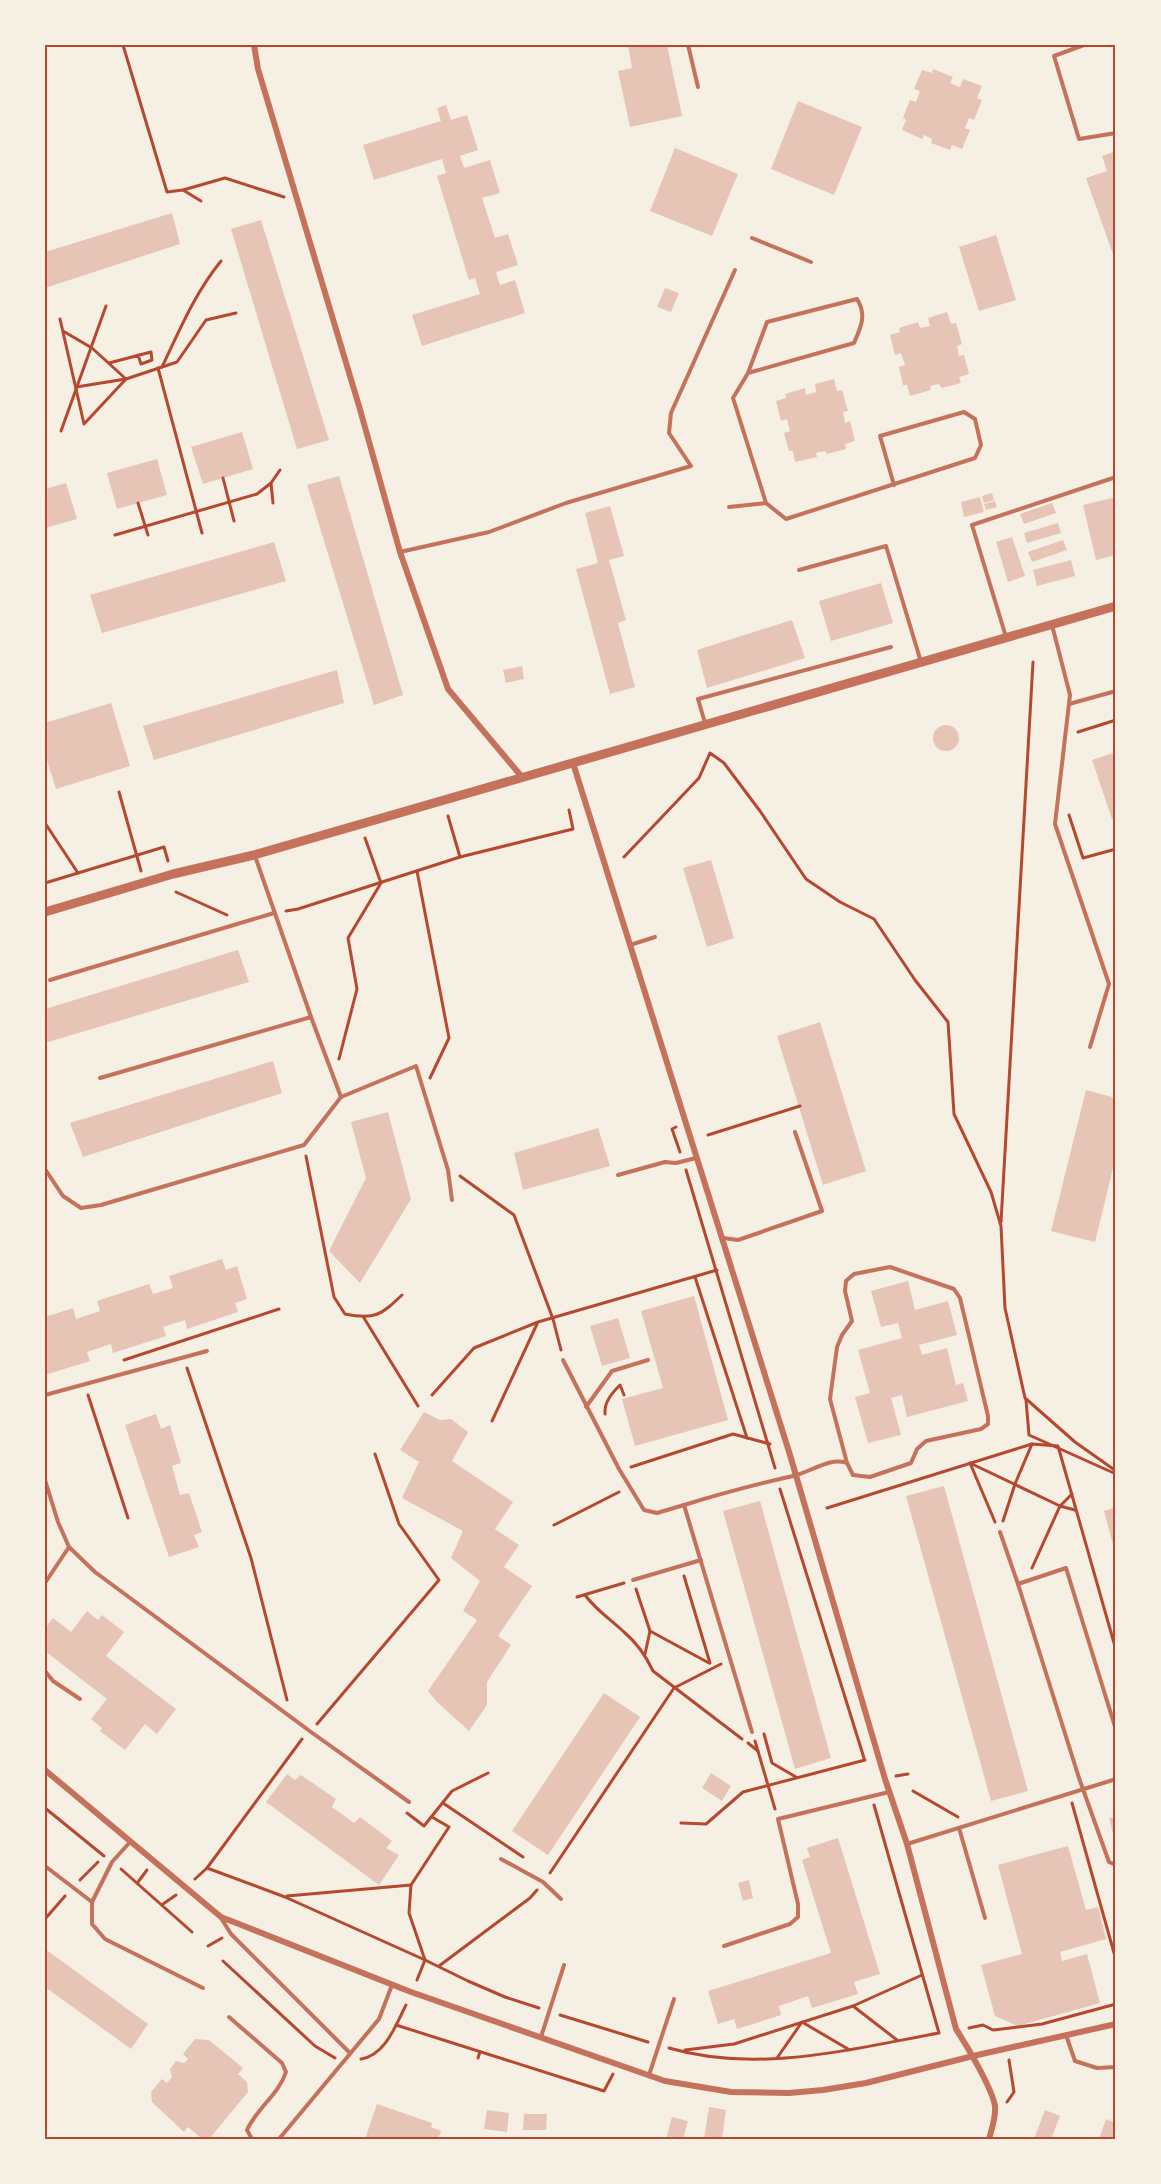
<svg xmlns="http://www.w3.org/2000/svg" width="1161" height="2184" font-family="'Crimson Pro',serif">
<rect width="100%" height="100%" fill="#f6efe4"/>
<g fill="#e6c5b7">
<polygon points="628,45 667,45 682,116 630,127 618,71 632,68"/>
<polygon points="933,69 953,77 950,83 960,87 963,79 982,86 977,98 982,100 974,120 969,118 965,128 970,130 962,149 952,145 950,150 931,143 932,139 924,135 922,139 902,130 906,120 903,118 910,100 916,102 920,91 914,89 922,70 932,73"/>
<polygon points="798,101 862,127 834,195 771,169"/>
<polygon points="446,105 451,120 467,115 478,150 460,156 464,168 490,160 500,193 482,198 495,238 508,234 518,265 496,272 500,285 515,280 525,313 422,346 412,315 480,294 475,278 469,280 437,176 446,173 442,159 374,180 363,145 441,121 437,108"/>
<polygon points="675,148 738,174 712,236 650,211"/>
<polygon points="1116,151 1116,263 1086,178 1107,171 1102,156"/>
<polygon points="172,213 180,244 45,288 45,252"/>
<polygon points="261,220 329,440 297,449 231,229"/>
<polygon points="996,235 1016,300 979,311 959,247"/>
<polygon points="665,288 679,293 671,312 657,307"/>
<polygon points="947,312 951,324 956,323 962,344 957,346 959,356 964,355 969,374 959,377 961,383 942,388 939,384 930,386 931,390 910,396 907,385 903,385 899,367 905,365 901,353 895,355 890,335 900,332 899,328 918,322 920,328 930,326 928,318"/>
<polygon points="834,379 837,391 842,390 848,411 843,412 845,423 850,421 855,441 845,444 846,449 827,454 825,451 816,453 817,457 795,462 793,451 789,451 784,433 790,431 787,419 781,421 776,401 786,398 785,394 805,388 806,395 816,392 815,384"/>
<polygon points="242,432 253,469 203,484 191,447"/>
<polygon points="157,459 167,495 117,509 107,473"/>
<polygon points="339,476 403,695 374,705 307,485"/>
<polygon points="66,483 77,519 45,528 45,489"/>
<polygon points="992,493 994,500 984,503 982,496"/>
<polygon points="980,497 984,512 964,517 961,502"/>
<polygon points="1116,497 1116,555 1096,560 1083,505"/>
<polygon points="995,501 997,507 986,510 984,504"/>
<polygon points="1052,503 1056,513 1024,524 1020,514"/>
<polygon points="610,506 624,556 609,560 626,620 618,623 635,687 610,694 576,569 598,563 585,513"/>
<polygon points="1058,523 1061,533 1027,543 1024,533"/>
<polygon points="1012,537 1025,576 1008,582 996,542"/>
<polygon points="1063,540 1067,550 1032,562 1028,552"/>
<polygon points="274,542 286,581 102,633 90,595"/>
<polygon points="1071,560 1075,576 1037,586 1033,570"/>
<polygon points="881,583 893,623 831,641 819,601"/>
<polygon points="792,620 805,658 707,688 697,650"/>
<polygon points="522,666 524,679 506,683 503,670"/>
<polygon points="337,670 344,703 154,760 143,726"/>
<polygon points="111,703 130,766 56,789 45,754 45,723"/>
<circle cx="946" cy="738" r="13"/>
<polygon points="1116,752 1116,818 1112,819 1092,760"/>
<polygon points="711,860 734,938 707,947 683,868"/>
<polygon points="238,950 249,982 45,1043 45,1009"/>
<polygon points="820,1022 866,1171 823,1185 777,1036"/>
<polygon points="273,1061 282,1093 83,1157 70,1123"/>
<polygon points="1086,1090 1116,1098 1116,1156 1095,1242 1051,1231"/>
<polygon points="388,1112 411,1199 360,1283 329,1251 366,1178 351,1122"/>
<polygon points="598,1128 610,1166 523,1190 514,1153"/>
<polygon points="222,1259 226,1270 237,1266 247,1299 235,1303 238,1312 187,1329 185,1320 163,1327 166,1336 113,1353 111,1344 87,1352 90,1361 45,1375 45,1317 73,1308 76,1319 100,1311 97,1301 149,1284 153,1294 173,1288 169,1276"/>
<polygon points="908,1281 915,1310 948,1301 957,1335 919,1345 922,1355 947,1348 956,1385 963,1383 968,1401 907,1417 902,1395 891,1398 901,1435 868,1443 855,1397 870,1393 858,1350 902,1338 898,1323 881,1327 871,1291"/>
<polygon points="694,1296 728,1420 635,1446 622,1399 663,1388 641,1311"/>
<polygon points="618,1318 630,1358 602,1366 590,1326"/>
<polygon points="424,1412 440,1420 451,1419 468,1432 452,1461 513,1502 495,1529 519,1545 504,1567 532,1586 498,1636 511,1645 487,1682 487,1705 469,1731 437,1702 428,1691 477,1620 463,1611 480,1581 451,1558 463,1531 402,1498 419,1462 400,1450"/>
<polygon points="156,1414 161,1429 170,1425 181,1463 172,1466 180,1495 189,1493 202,1532 194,1535 199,1547 169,1557 125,1425"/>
<polygon points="944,1486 1028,1791 991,1801 906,1496"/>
<polygon points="760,1501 831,1758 795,1769 723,1511"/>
<polygon points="1116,1507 1116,1551 1115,1552 1104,1511"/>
<polygon points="87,1611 98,1620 102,1615 124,1632 106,1656 176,1709 157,1734 145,1724 125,1750 100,1731 102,1728 91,1719 107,1699 45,1651 45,1628 53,1618 71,1632"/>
<polygon points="604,1693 640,1717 548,1855 512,1831"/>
<polygon points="711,1773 731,1786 722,1801 702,1788"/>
<polygon points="287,1774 295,1780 301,1775 336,1799 332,1807 354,1823 360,1817 392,1841 386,1848 399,1855 379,1885 266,1802"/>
<polygon points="1116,1817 1116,1842 1115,1842 1109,1818"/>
<polygon points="838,1838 880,1974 854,1982 858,1994 812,2008 808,1996 779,2006 781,2015 737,2029 734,2019 718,2024 708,1991 831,1953 802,1860 810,1857 807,1848"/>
<polygon points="1068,1846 1086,1910 1098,1907 1106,1939 1060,1952 1062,1961 1087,1954 1100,2003 1018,2026 995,2016 981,1965 1022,1954 998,1865"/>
<polygon points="749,1880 753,1898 743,1901 738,1883"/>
<polygon points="45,1949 148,2024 131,2049 45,1987"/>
<polygon points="195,2039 209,2040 243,2068 238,2074 247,2082 248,2092 210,2138 201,2138 188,2127 184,2132 152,2102 151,2092 162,2079 167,2083 172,2077 170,2069 176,2061 184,2063 188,2059 183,2054"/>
<polygon points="377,2104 432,2123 431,2127 441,2131 438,2139 365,2139"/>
<polygon points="709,2107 726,2110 722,2139 704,2139"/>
<polygon points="487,2110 509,2113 507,2132 484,2129"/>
<polygon points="1045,2110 1060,2116 1051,2139 1034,2139"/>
<polygon points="524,2114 547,2114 546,2130 523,2130"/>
<polygon points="672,2117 688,2121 683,2139 666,2139"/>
<polygon points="1106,2119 1116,2123 1116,2139 1099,2139"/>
</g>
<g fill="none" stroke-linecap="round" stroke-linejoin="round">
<g stroke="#b5482f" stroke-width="3">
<polyline points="123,45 167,192 183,190 225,178 284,197"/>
<polyline points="183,190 201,201"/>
<polyline points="60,319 84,424 126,379 92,348 63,331"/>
<polyline points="109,363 151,352 152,360 141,364 138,355"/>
<path d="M162,367C180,329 195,293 221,261"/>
<polyline points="158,368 202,533"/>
<polyline points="76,387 126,379 177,362 206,320 236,313"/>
<polyline points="61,431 106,306"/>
<polyline points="223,478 234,521"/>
<polyline points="271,483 273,503"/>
<polyline points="138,503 148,535"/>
<polyline points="115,535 257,494 271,483 280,470"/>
<polyline points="1078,732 1116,720"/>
<polyline points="119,792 141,871"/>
<polyline points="1069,815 1083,858 1116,849"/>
<polyline points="448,816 460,857"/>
<polyline points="45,823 78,873"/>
<polyline points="624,857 699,778 710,753 724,763 760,811 806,879 840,902 874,919 915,980 948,1022 954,1114 991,1192 1001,1226 1005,1308 1025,1398 1075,1442 1116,1471"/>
<polyline points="417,871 449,1038 430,1078"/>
<polyline points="45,883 164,847 168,861"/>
<polyline points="176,892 227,915"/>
<polyline points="286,911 298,909 460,857 573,829 569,810"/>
<polyline points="339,1059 357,989 348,938 381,883 365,838"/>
<polyline points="676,1127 672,1129 680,1152"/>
<polyline points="708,1135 800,1106"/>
<path d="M306,1156L334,1297L345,1314C375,1320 381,1315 402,1295"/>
<polyline points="686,1170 775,1468"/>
<polyline points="460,1176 514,1215 553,1319 561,1350"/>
<polyline points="1001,1222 1033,662"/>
<polyline points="695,1277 747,1438"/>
<polyline points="364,1318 418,1406"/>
<polyline points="124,1360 279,1309"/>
<polyline points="187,1368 251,1558 287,1700"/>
<polyline points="88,1395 128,1518"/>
<polyline points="432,1395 474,1348 538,1322 717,1270"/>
<polyline points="1026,1400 1029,1435 1116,1474"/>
<path d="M605,1414C604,1402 612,1393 620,1385L624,1395"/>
<polyline points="492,1421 537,1324"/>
<polyline points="970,1463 995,1522"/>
<polyline points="972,1464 1060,1506 1075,1510"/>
<polyline points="631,1467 733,1434 770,1444"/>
<polyline points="780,1489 864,1758"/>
<polyline points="827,1508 1032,1444 1058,1446 1116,1650"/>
<polyline points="1003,1521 1015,1484 1032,1444"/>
<polyline points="554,1525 619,1492"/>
<polyline points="1032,1568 1060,1506 1072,1494"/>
<polyline points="684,1576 710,1663"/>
<polyline points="636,1589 650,1631 645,1654"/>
<path d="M585,1595C596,1610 610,1619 624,1632C637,1643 646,1656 653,1671L742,1739"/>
<polyline points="577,1597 624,1583"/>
<polyline points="650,1631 709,1663"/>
<polyline points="317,1724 439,1580 399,1524 375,1454"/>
<polyline points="764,1734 772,1763 796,1777"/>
<polyline points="755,1741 775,1809"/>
<polyline points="748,1743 758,1751"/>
<polyline points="896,1776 908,1774"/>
<polyline points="913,1791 958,1817"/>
<polyline points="443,1803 523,1857"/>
<polyline points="1072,1803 1116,1960"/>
<polyline points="45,1808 104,1856"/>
<polyline points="407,1813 424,1826 452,1791 488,1773"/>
<polyline points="681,1823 706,1824 743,1792 865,1760"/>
<polyline points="207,1868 285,1897 425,1960 468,1981 505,1997 539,2008"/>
<polyline points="121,1869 192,1932"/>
<polyline points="550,1873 674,1688 721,1664"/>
<polyline points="195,1879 207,1868 302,1739"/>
<polyline points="80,1880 98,1862"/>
<polyline points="138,1882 147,1870"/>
<polyline points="287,1896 411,1885"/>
<polyline points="163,1904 176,1895"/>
<polyline points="45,1919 65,1896"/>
<polyline points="208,1946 222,1938"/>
<polyline points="223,1961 315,2046 335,2058"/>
<polyline points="439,1966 530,1898 537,1890"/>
<polyline points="417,1980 425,1960 409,1913 411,1885 449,1827 432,1817"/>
<polyline points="853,2006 897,2040"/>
<polyline points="560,2015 648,2042"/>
<polyline points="396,2025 604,2091 613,2074"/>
<polyline points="969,2028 983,2025 993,2030 1002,2029 1042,2024 1116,2004"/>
<path d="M669,2048C757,2074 851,2049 939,2033L874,1805"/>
<polyline points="685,2050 734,2044 853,2006 922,1975"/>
<polyline points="478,2058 480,2052"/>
<polyline points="777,2058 802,2022 848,2049"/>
<path d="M361,2059C386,2055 396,2024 406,2005"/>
<polyline points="1007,2102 1014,2092 1009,2060"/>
</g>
<g stroke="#c5725c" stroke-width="4">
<polyline points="688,45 698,87"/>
<polyline points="1084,45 1054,56 1079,139 1116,133"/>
<polyline points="752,238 811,262"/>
<path d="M748,373L767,322L857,299C867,315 861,327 854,343L748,373L733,398L766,503"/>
<polyline points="729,507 766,503 786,519 975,458 981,445 975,419 964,412 880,436 894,485"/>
<polyline points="400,552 489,532 566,503 691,466 669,433 671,413 735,270"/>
<polyline points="799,570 886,546 921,662"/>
<polyline points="1052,625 1070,695 1055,824 1109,984 1090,1047"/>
<polyline points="1006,637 972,525 1116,477"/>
<polyline points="1069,704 1116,691"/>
<polyline points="705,723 698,699 891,647"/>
<polyline points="255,856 311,1017"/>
<polyline points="630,945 655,937"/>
<polyline points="50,980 274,913"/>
<polyline points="100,1078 311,1017 341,1097"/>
<polyline points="45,1169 63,1196 81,1208 101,1205 304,1145 341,1097 416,1066 448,1170 452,1200"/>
<polyline points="618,1175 665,1162 676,1163 696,1158"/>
<polyline points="723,1238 738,1240 822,1211 795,1132"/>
<polyline points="563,1360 619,1469 644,1510 657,1513 684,1505"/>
<polyline points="45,1395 207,1351"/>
<polyline points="586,1407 612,1371 648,1360"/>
<polyline points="45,1480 58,1522 69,1547 95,1572 311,1732 409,1802"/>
<polyline points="1000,1532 1018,1584"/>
<polyline points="633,1580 701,1560"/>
<polyline points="45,1583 69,1547"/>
<polyline points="45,1671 53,1681 80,1699"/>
<polyline points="1116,1730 1066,1568 1018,1584 1079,1778 1109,1862 1116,1865"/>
<path d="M752,1732L684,1505C720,1494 757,1484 793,1476C811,1472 829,1457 847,1463L853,1475L870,1477L911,1463L917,1449L926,1441L981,1429L988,1424V1416L960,1298L954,1289L890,1267L854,1274L846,1281L845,1291L852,1321L842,1335L837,1347L830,1399L847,1463"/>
<polyline points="959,1828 985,1918"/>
<polyline points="907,1844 1116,1779"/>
<polyline points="501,1859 543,1882 561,1899"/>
<polyline points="45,1866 92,1902 92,1924 105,1939 203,1988"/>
<polyline points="92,1902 112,1862 130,1842"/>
<polyline points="221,1918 231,1934 350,2053"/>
<polyline points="724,1946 790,1924 798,1917 798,1904 778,1819 889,1792"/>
<path d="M229,2017L282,2063L286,2072C279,2094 257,2108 247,2130L252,2139"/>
<polyline points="1066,2035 1075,2061 1097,2068 1116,2067"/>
<polyline points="541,2037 564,1965"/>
<polyline points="649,2075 674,1999"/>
<polyline points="279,2139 379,2019 392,1985"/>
</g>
<g stroke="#c5725c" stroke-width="6">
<polyline points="254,45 258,69 359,406 400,552 448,689 522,777"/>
<path d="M573,763L790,1455L885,1779L907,1844L956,2029C967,2046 992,2088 995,2106C996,2118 992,2128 989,2139"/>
<polyline points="45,1770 221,1917 411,1992 665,2081 731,2092 789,2093 823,2090 866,2083 973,2056 1116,2024"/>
</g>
<polyline stroke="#c5725c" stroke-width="9" points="45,912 173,874 254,855 1116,606"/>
</g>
<rect width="1161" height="2184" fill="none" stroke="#f6efe4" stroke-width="93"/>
<rect x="46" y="46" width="1068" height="2092" fill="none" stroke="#b5482f" stroke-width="2"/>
</svg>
